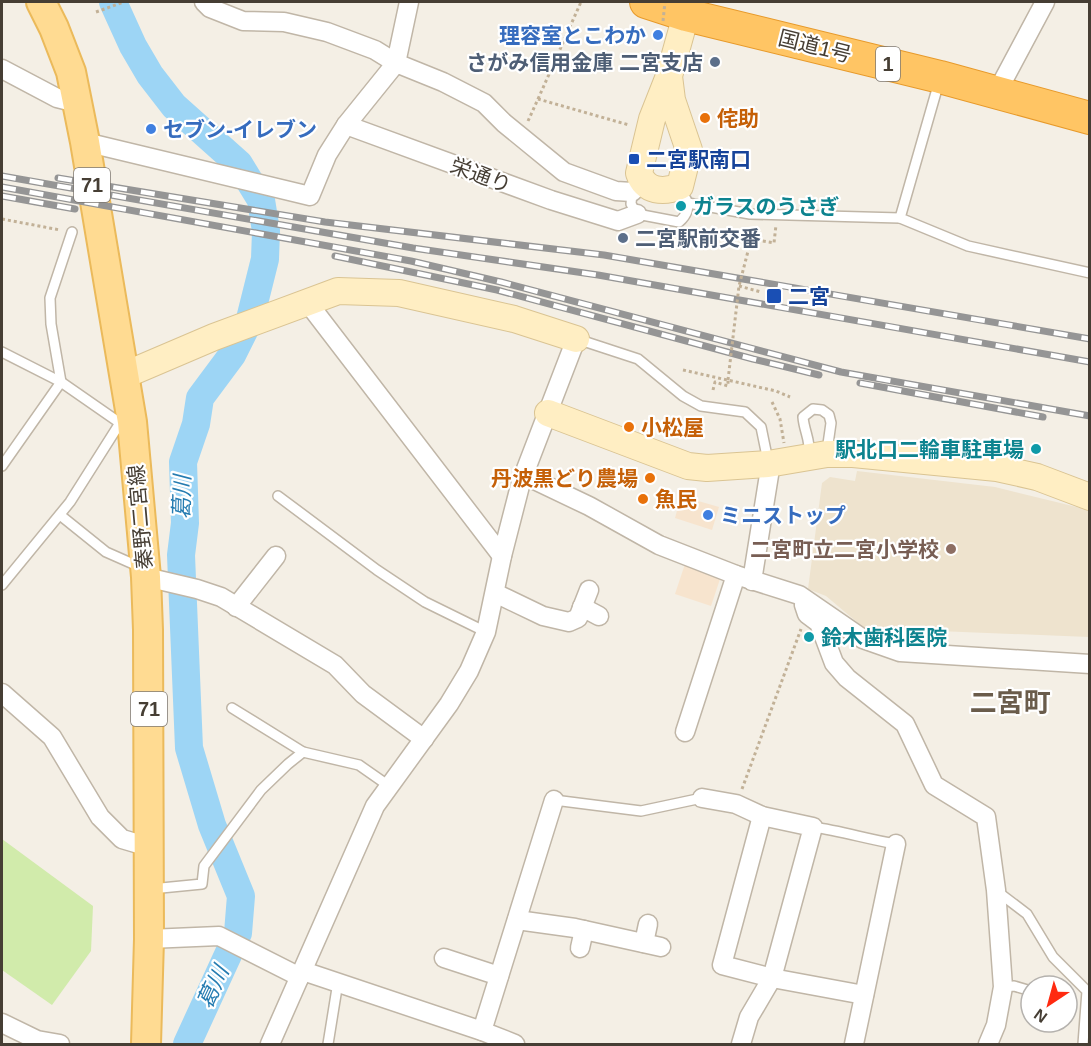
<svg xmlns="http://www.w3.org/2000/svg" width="1091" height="1046" font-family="Helvetica,'Noto Sans JP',sans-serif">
<rect width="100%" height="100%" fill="#f4efe5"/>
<g fill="#f7e4ce">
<polygon points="681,496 719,507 712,530 675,518"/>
<polygon points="685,564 721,576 711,606 675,594"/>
</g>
<polygon fill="#eee3ce" points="857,471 995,487 1089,510 1089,637 864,628 826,596 808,589 822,483 830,477 855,481"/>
<polygon fill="#d1ebab" points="2,839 93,906 91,951 52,1005 2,970"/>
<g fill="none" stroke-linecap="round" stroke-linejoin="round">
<polyline stroke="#9dd5f5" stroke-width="28" points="113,2 133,46 150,75 174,106 239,164 261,200 266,231 265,259 250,319 232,355 200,398 196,424 183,462 185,523 181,555 189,748 212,825 241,896 238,933 187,1044"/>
<g stroke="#c0b6a7" stroke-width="12">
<g id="lane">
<polyline points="939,82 900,218 968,246 1090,273"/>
<path d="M632,192L631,204L637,214L679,222C686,216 690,208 686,199"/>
<polyline points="688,203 750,214 900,218"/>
<polyline points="577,339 638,359 683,396 701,406 745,412 761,427 768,461"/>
<polyline points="2,352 61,382 120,423"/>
<path d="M809,455C811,441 804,431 803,417L813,409L822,410L829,415L831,423L827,451"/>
<polyline points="2,466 61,382 51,324 50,298 72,232"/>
<polyline points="278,496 377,570 425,602 486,632"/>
<polyline points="60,515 106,552 140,567"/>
<polyline points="2,585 70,502 120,423 127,422"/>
<polyline points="232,708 303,752 359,765 389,786"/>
<polyline points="554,800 641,811 702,798"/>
<path d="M813,827C841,831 867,839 896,844"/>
<polyline points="151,889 202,884 204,866 261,790 288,764 303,752"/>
<polyline points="998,892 1027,914 1053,957 1087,991 1083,1044"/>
<polyline points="1003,987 1014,986 1031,991"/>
<polyline points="328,1044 338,982"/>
</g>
</g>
<g stroke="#c0b6a7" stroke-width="21">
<g id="street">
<polyline points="204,2 210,8 243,21 284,22 327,32 375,50 396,63 443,82 484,103 504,123 564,172 616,191 632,192 642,182"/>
<polyline points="2,69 57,98 77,103"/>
<polyline points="997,92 1045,2"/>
<polyline points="346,125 551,200 618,221 637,214"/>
<polyline points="85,142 310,196 327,155 346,125 396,63 409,2"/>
<polyline points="308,303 502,556"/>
<polyline points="524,475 589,506 659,545 736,575 799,595 863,639 900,652 1090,664"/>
<polyline points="146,577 197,589 221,597 335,665 363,694 424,739"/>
<polyline points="752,581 769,475 768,464"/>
<polyline points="495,593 543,616 569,622 578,618 589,590"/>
<polyline points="804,605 807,614 819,623 834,663 847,678 905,724 934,785 986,817 996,890 1003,987 996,1025 988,1044"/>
<polyline points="236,607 276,556"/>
<polyline points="582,607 599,616"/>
<polyline points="2,693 52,737 100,817 122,839 149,847"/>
<polyline points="685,732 736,575"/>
<polyline points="702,798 736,804 762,816 813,827 772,978 749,1017 741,1044"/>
<polyline points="762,816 722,965 772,978 864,995"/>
<polyline points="517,920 575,928 661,947"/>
<polyline points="149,939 219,936 300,977"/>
<polyline points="644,943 648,924"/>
<polyline points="580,948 584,930"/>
<polyline points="444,958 499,976"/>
<polyline points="303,971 482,1031 515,1044"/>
<polyline points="2,1023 37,1040 60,1044"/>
<polyline points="482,1031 554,800"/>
<polyline points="270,1044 375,806 449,704 469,671 486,632 502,556 521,482 576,339"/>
<polyline points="854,1044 896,844"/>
</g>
</g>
<g stroke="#dac493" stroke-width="28">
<g id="secondary">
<path d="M669,76L672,100L689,150L680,186C664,193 645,192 639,173L652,119L669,76L686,15"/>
<polyline points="125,375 214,337 338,291 399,293 514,319 576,339"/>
<polyline points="548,413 688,466 707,468 768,464 827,454 853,454 997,468 1037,477 1090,497"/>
</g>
</g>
<g stroke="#ebba5b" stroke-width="32">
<polyline id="primary" points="41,2 54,28 71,72 85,142 132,422 146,577 148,630 149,939 146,1044"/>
</g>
<g stroke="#e79a2b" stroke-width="34">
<polyline id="highway" points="646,2 686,15 940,77 1090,118"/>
</g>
<g stroke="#c2b197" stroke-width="3" stroke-dasharray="3 3" stroke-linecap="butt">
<polyline points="96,12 124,2"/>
<polyline points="538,99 581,2"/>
<polyline points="528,121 538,99 629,125"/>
<polyline points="2,219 60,230"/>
<polyline points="751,239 774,243 776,225"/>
<polyline points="739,286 761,292"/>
<polyline points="683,370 776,391 790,397"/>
<polyline points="713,390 715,382 728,386 728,380"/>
<polyline points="772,402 780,419 784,443"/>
<polyline points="742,789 801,629"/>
</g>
<use href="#lane" stroke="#fff" stroke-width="9"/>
<use href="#street" stroke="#fff" stroke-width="18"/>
<use href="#secondary" stroke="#ffeec3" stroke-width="26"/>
<use href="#primary" stroke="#ffdb92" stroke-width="28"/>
<use href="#highway" stroke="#ffc564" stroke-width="32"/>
<g stroke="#959595" stroke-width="7">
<g id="rail">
<polyline points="2,176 413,248 598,275 1090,362"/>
<polyline points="58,178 325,222 604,255 1090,339"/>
<polyline points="2,187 411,261 501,282 841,372 1090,416"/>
<polyline points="2,196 75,209"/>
<polyline points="335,256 497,290 753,359 819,375"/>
<polyline points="860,383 1043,417"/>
</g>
</g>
<use href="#rail" stroke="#fff" stroke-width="4.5" stroke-dasharray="14" stroke-linecap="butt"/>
<g stroke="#c2b197" stroke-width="3" stroke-dasharray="3 3" stroke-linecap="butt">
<polyline points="663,21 665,2"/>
<polyline points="728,380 739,286 754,228"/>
</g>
</g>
<g fill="#3f7fe0" stroke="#fff" stroke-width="2">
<circle cx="658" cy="35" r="6"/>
<circle cx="151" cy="129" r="6"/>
<circle cx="708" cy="515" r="6"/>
</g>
<g fill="#5c6f8a" stroke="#fff" stroke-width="2">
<circle cx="715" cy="62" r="6"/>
<circle cx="623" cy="238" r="6"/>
</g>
<g fill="#e8710a" stroke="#fff" stroke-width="2">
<circle cx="705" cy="118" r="6"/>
<circle cx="629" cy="427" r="6"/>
<circle cx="650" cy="478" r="6"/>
<circle cx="643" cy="499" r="6"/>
</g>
<g fill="#1a4fb4" stroke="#fff" stroke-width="2">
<rect x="628" y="153" width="12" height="12" rx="3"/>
<rect x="766" y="288" width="16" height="16" rx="3"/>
</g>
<g fill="#0f9aa8" stroke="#fff" stroke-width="2">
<circle cx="681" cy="206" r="6"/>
<circle cx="1036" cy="449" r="6"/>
<circle cx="809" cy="637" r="6"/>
</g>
<circle fill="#8d6e63" stroke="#fff" stroke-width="2" cx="951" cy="549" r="6"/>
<g text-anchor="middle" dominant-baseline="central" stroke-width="4.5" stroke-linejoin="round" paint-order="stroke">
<g fill="#fff" stroke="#7e7871" stroke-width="1.5">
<rect x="876" y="47" width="24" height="34" rx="4.5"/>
<rect x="74" y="168" width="36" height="34" rx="4.5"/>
<rect x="131" y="692" width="36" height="34" rx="4.5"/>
</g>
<g font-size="20" font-weight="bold" fill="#463e34">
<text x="888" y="64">1</text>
<text x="92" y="185">71</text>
<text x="149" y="709">71</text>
</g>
<g font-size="21" font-weight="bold" fill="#366cbe" stroke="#fff" text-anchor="start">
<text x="646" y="35" text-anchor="end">理容室とこわか</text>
<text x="163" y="129">セブン-イレブン</text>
<text x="720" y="515">ミニストップ</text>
</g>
<g font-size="21" fill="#463e34" stroke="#fff">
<text transform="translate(815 46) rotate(14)">国道1号</text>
<text transform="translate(481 175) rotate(20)">栄通り</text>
<text transform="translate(140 517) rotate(-95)">秦野二宮線</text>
</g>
<g font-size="21" font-weight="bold" fill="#4e5e75" stroke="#fff" text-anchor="end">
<text x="703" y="62">さがみ信用金庫 二宮支店</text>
<text x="635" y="238" text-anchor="start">二宮駅前交番</text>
</g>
<g font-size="21" font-weight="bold" fill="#c56008" stroke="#fff" text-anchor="start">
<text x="717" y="118">侘助</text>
<text x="641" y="427">小松屋</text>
<text x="638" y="478" text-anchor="end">丹波黒どり農場</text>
<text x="655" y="499">魚民</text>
</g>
<g font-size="21" font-weight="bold" fill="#164399" stroke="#fff" text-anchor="start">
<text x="646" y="159">二宮駅南口</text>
<text x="788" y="296">二宮</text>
</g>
<g font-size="21" font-weight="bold" fill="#0d838f" stroke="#fff" text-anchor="start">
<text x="693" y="206">ガラスのうさぎ</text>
<text x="1024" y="449" text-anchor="end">駅北口二輪車駐車場</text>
<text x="821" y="637">鈴木歯科医院</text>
</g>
<g font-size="21" font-weight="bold" fill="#785e54" stroke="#fff" text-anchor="end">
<text x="939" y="549">二宮町立二宮小学校</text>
</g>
<g font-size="22" font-style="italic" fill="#257cb1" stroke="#fff">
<text transform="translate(182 497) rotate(-89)">葛川</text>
<text transform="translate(213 987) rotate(-65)">葛川</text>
</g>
<g font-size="27" font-weight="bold" fill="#6a5c4b" stroke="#fff">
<text x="1010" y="703">二宮町</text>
</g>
</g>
<rect width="1091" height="1046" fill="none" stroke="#463e34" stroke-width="6"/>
<g transform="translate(1049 1004) rotate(216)"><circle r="28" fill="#ffffff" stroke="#b5b2ae" stroke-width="1.5"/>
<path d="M0-4.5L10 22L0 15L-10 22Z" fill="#ff2a10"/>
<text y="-9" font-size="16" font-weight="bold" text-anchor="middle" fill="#463e34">N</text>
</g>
</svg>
